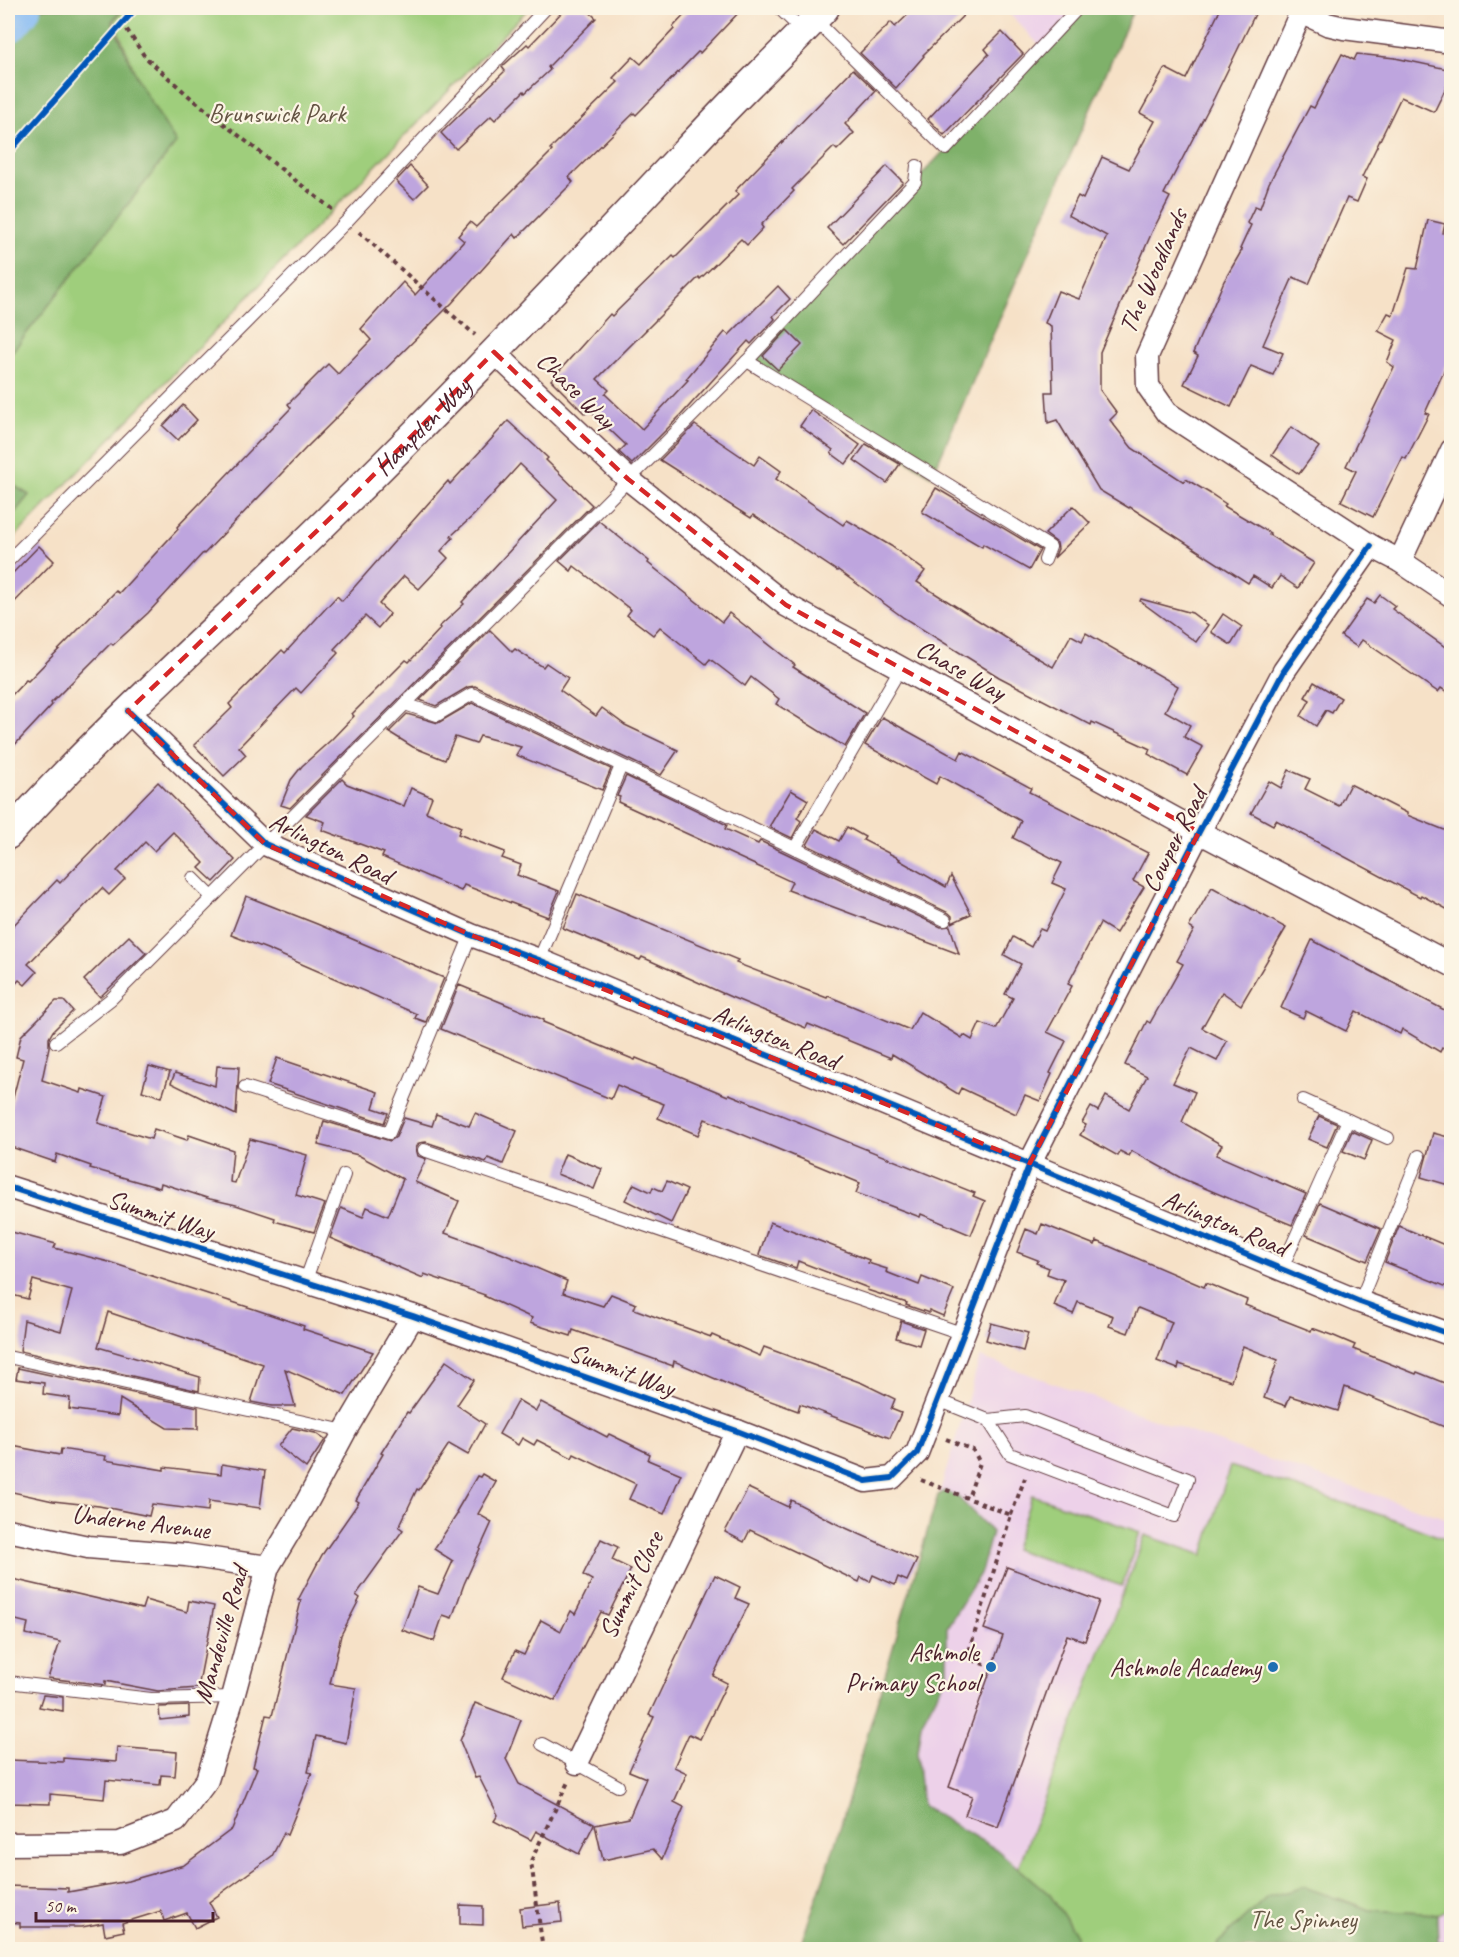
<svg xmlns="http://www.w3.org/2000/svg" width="1459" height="1957" font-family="Caveat,sans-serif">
<rect width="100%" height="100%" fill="#fcf5e5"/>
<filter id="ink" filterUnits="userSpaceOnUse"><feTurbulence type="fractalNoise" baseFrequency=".0167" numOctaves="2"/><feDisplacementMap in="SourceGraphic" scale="12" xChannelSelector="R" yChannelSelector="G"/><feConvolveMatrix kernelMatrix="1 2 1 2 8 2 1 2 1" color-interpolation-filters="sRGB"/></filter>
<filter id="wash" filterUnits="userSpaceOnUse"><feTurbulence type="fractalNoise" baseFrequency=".008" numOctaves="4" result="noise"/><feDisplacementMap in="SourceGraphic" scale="24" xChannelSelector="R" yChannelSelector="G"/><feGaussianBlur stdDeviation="1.35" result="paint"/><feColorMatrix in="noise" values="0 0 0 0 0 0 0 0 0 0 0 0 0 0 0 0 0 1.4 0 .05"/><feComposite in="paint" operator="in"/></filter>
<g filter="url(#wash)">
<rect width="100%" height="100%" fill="#f6e1c7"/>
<g fill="#edd1e9">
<polygon points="1004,8 1078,8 1041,47"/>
<polygon points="980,1357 1235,1448 1451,1520 1451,1949 799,1950 833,1851"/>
</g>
<g fill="#9fce7b" stroke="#747653" stroke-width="1.5">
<polygon points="126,8 529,8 8,544 8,521 29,495 8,482 8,357 176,143 138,81 114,20"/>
<polygon points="1230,1466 1390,1518 1451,1541 1451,1908 1437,1914 1370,1910 1338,1898 1218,1943 1216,1949 1077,1949 1076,1935 1050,1895 1018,1868 1145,1535 1203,1555"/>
<polygon points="1032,1495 1140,1532 1122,1586 1014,1549"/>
</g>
<g fill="#7fb16b" stroke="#64684b" stroke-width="1.5">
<polygon points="8,8 124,8 112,21 138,81 176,143 8,357"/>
<polygon points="1078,8 1134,8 932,476 747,361"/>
<polygon points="8,482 29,495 8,521"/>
<polygon points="945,1491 958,1497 992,1532 981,1572 947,1627 947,1675 921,1724 917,1752 922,1806 996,1849 1050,1895 1076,1935 1077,1949 799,1949 833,1851 938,1495"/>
<polygon points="1304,1887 1370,1910 1437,1914 1438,1943 1451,1943 1451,1949 1216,1949 1218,1943 1267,1897"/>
</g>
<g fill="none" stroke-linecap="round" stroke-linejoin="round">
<polyline stroke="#86bbf4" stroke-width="42" points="8,22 20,8"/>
</g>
<g id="blocks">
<g fill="#bea5de">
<polygon points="566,8 585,8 596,18 548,67 550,70 525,93 524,91 495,120 491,116 456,149 441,133 505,71 502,67 505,64 527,44 529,46"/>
<polygon points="691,8 743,8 700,53 698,52 636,115 634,113 569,177 573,182 517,238 514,234 452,303 306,448 204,554 203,553 148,613 113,645 111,643 51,703 52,705 8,752 8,699 26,680 28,681 116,591 119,593 178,529 177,527 291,408 288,404 328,364 338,374 371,340 361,329 403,282 415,295 464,241 458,236 470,222 476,227 552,151 550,149 618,82 613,78 633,57 641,64 674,29 673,27"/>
<polygon points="915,8 971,8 923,55 924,56 896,88 860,53 891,22 895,27"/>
<polygon points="1221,8 1258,8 1214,98 1164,194 1170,197 1152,232 1100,352 1100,390 1117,413 1110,420 1132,448 1184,482 1186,479 1211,494 1226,504 1224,506 1270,533 1269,535 1314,563 1298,588 1280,576 1272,588 1253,576 1248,583 1130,507 1129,508 1099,490 1057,420 1048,423 1046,392 1053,392 1051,326 1045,323 1058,291 1079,299 1107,236 1068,215 1078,196 1083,199 1102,157 1129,169 1155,121 1140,113 1165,68 1186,79"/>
<polygon points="1002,32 1023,54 944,135 928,119 989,54 985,49"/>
<polygon points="1342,54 1354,60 1357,54 1395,58 1452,70 1452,75 1434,112 1401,97 1362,177 1367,179 1357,202 1347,198 1309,284 1293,277 1263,345 1283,353 1273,375 1251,366 1231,407 1184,384 1198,356 1193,353 1224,281 1242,250 1240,249 1251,225 1247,223 1255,206 1260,208 1269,183 1310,106 1314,108"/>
<polygon points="853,69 876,91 845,124 854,133 837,150 834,147 792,189 794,191 761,225 763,228 747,245 741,239 700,279 699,277 597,379 609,390 605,394 642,429 688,380 686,379 725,332 729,335 778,286 790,299 773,316 775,319 751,344 748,341 681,415 632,464 619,452 626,445 589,410 585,414 551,380 610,314 612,316 673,256 675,258 739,194 735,191"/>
<polygon points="410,166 428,185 414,199 396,181"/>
<polygon points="887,166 903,182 843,244 827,228"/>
<polygon points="1428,220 1445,224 1443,233 1452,237 1452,353 1425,413 1429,414 1406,459 1403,457 1373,517 1341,501 1356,471 1346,466 1394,367 1387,362 1396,340 1378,331 1388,313 1393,315 1408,268 1417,269"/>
<polygon points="787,330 802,345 778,370 763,356"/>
<polygon points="183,405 197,420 178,440 163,426"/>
<polygon points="811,410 860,445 846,464 831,453 833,450 800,426"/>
<polygon points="508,421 548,458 546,460 592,505 290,808 281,805 291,780 302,766 331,740 354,716 352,714 406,660 409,662 441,628 439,627 464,604 462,602 557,500 520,464 474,515 451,536 453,538 441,551 448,558 419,589 404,576 379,604 390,614 378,628 365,616 334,649 338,653 301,693 296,688 239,747 246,755 224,776 194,745 232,708 229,704 282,650 285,653 337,596 342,601 448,481 450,484"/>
<polygon points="695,425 754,465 760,456 781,471 776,479 843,525 847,520 891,546 925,571 917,582 1011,641 1010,642 1053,667 1071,635 1082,641 1086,633 1178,686 1165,711 1190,725 1184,737 1203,747 1187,775 1148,754 1150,749 1092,722 1091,725 999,677 904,618 838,570 837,571 753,515 751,518 660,460"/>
<polygon points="1291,427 1319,447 1299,474 1272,455"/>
<polygon points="866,444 900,464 887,483 854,460"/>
<polygon points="936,488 1040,550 1029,570 983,544 982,547 922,512"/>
<polygon points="1073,506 1090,523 1054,558 1058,549 1057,543 1045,534"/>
<polygon points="599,521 649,561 648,563 722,622 729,613 795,665 793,667 865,713 845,747 776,704 779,699 751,677 745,686 710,659 706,664 660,627 653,635 627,615 631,610 574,566 571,571 559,561"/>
<polygon points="39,546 54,561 8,609 8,578"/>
<polygon points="1380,595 1395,606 1392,609 1452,652 1452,695 1441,688 1438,692 1362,640 1357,647 1341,636 1367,599 1374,603"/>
<polygon points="1141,599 1192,613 1208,625 1196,642 1140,601"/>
<polygon points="1223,614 1242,627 1231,645 1211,632"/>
<polygon points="490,630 512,652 515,649 543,667 546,663 568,678 560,690 596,716 602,708 625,725 678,750 661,775 475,686 468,687 436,706 420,700"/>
<polygon points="1314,682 1341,698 1332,713 1326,710 1316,726 1301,716 1310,700 1305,697"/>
<polygon points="472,703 611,769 602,790 516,755 521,747 480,736 476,744 455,737 445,760 413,747 389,732 407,714 438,723"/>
<polygon points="882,717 958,759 962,751 1031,788 1029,792 1148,853 1133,881 1144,887 1116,933 1100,923 1068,984 1072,986 1047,1032 1066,1041 1050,1073 1052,1074 1040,1101 1025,1095 1016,1114 961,1088 958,1094 892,1054 891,1058 808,1024 806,1028 731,997 642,957 640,960 563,928 577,894 738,960 736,963 827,998 828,996 910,1030 920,1012 962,1038 964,1035 972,1040 980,1023 996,1029 1013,998 1005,994 1021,964 1004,955 1013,937 1031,947 1040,929 1045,931 1066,889 1052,883 1062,863 1013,838 1021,821 940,776 936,784 865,745"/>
<polygon points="1289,770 1310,779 1305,789 1339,806 1350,784 1407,813 1407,815 1452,833 1452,912 1421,895 1420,897 1276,820 1273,825 1251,813 1269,781 1281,788"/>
<polygon points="626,776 727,825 725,829 758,844 760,841 941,927 950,926 959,954 788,890 792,882 618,802 620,797 617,796"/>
<polygon points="342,779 347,784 404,806 411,788 432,797 426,812 461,827 458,834 505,852 502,858 521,865 517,875 559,891 548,917 464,885 461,891 382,857 384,853 322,830 325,822 306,815"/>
<polygon points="158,782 235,860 214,882 199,868 204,863 173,832 154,851 145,842 117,871 125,879 109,895 102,888 28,964 37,972 25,985 19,980 8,992 8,931 57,880 60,883"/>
<polygon points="791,790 808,800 797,818 801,821 792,838 769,827"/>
<polygon points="847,827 865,837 863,840 900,859 899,860 946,887 951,876 971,914 952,923 952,916 949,913 807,845 816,829 839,841"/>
<polygon points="1212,887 1286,928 1241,1005 1222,992 1202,1028 1227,1041 1217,1061 1191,1048 1173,1083 1195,1092 1182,1122 1222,1145 1216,1155 1306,1194 1292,1225 1181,1178 1132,1151 1129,1156 1120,1151 1118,1156 1080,1135 1086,1125 1082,1123 1091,1107 1098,1111 1106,1096 1129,1109 1147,1076 1125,1065 1147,1021 1150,1023 1183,964 1177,961 1194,930 1189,927"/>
<polygon points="246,896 317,924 444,978 426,1022 415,1018 417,1014 267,949 231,935"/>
<polygon points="129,936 146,953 100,997 84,980"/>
<polygon points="1312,940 1452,1014 1452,1053 1442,1048 1440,1052 1402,1029 1400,1034 1356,1011 1346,1031 1306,1011 1303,1018 1281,1008"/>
<polygon points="459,985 544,1020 543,1022 635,1060 636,1058 728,1096 729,1094 975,1193 973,1196 985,1201 971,1235 921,1214 920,1217 856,1193 860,1183 705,1119 698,1135 658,1118 664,1104 643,1096 617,1085 611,1099 441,1029"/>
<polygon points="56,1001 64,1001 73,1011 53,1031 49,1038 49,1047 42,1080 81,1093 82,1089 106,1097 98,1123 151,1139 154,1129 187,1140 189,1135 233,1150 230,1182 235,1183 250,1139 307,1155 296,1195 325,1204 314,1232 274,1221 275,1218 236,1205 210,1199 161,1183 160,1188 90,1168 91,1166 57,1154 55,1162 8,1146 8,1117 23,1059 16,1057 21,1036"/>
<polygon points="277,1058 378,1092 373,1108 388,1113 384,1123 268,1084"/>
<polygon points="149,1066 170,1072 162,1097 142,1091"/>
<polygon points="217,1066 239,1067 236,1115 171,1083 175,1073 215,1086"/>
<polygon points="475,1113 517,1131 503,1164 488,1158 486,1162 426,1142 419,1143 416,1148 418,1156 426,1159 415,1182 459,1201 445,1233 501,1253 567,1281 563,1293 603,1306 611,1294 636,1304 634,1309 711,1337 712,1335 760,1356 764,1347 862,1383 895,1399 891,1409 901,1413 890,1438 800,1404 798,1411 746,1392 674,1361 673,1366 573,1330 571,1336 530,1323 532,1318 484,1296 485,1295 424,1274 423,1278 330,1238 341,1208 363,1217 367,1207 388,1216 403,1179 358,1155 318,1145 324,1121 390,1141 396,1137 404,1118 432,1126 436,1114 469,1126"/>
<polygon points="1319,1116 1337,1124 1327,1147 1308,1139"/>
<polygon points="1352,1131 1372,1140 1364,1160 1343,1151"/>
<polygon points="1433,1133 1452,1138 1452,1186 1421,1177"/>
<polygon points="565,1154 602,1169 594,1189 557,1174"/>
<polygon points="667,1181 687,1190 671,1223 625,1200 634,1184 651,1192 653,1187 662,1191"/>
<polygon points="1320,1203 1381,1229 1367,1261 1306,1235"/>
<polygon points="770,1222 869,1260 868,1263 887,1269 886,1272 919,1285 922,1277 954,1290 943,1316 929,1310 929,1313 906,1305 907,1303 867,1290 868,1288 798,1261 796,1268 759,1255"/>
<polygon points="1042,1224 1095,1245 1097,1241 1204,1287 1206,1283 1247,1300 1245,1305 1311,1331 1312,1328 1334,1336 1355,1345 1353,1349 1416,1374 1417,1372 1452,1386 1452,1430 1345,1387 1338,1411 1290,1396 1286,1406 1264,1398 1278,1360 1243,1346 1231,1381 1179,1364 1178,1369 1157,1361 1172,1322 1138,1308 1128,1333 1109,1326 1113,1316 1078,1302 1073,1314 1054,1306 1064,1280 1047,1274 1049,1268 1036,1263 1038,1260 1017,1252 1026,1229 1038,1234"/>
<polygon points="1399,1226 1452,1248 1452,1289 1385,1262"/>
<polygon points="8,1231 56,1244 54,1248 109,1262 254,1309 304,1326 303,1329 373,1352 345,1395 285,1369 295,1406 272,1406 251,1402 263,1364 108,1312 98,1347 200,1377 199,1391 20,1351 24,1320 61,1331 72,1291 33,1280 28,1299 8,1294"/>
<polygon points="901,1321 924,1329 919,1345 896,1338"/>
<polygon points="991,1323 1028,1333 1023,1351 986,1340"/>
<polygon points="446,1361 474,1380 457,1405 485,1424 468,1455 449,1444 419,1490 417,1489 399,1527 403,1530 356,1595 360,1598 341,1635 330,1684 356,1688 346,1743 316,1736 308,1772 312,1773 287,1835 284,1833 272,1856 209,1902 217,1917 195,1928 187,1913 164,1921 161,1911 122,1923 124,1931 105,1935 103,1923 82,1927 20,1927 20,1923 8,1922 8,1886 68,1888 68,1892 128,1881 184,1865 232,1829 257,1768 253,1767 266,1715 272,1716 301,1601 298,1600 322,1555 359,1502 356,1500 383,1454 381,1453 407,1412 409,1413"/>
<polygon points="18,1368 198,1407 198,1429 167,1428 120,1399 118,1416 69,1409 70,1398 43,1394 44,1383 16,1379"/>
<polygon points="518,1400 536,1411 541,1402 607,1437 609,1434 650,1454 648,1460 681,1474 664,1514 629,1499 636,1484 574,1454 572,1458 537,1440 534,1445 522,1438 518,1445 499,1434"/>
<polygon points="292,1428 315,1433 325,1440 306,1468 278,1446"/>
<polygon points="12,1446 60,1455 61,1449 106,1456 105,1460 164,1470 164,1467 221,1474 222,1464 265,1471 260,1508 209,1501 208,1511 152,1504 149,1516 99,1506 53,1501 8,1491 8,1469"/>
<polygon points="482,1474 496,1482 478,1514 492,1522 464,1584 452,1618 443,1615 434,1641 402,1630 418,1587 438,1594 453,1561 434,1549 458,1513 456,1512 477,1476 480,1477"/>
<polygon points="748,1488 788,1507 791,1500 837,1524 917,1560 907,1581 898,1577 895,1585 873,1575 870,1582 861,1577 859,1582 750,1530 744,1542 725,1532"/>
<polygon points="601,1539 618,1547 612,1560 631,1569 608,1615 601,1612 555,1701 503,1677 515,1651 524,1655 541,1620 561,1631 571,1611 575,1614 592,1580 583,1575"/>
<polygon points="1007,1567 1099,1601 1085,1641 1067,1635 998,1827 965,1815 972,1796 949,1787 1003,1636 984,1629"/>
<polygon points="715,1575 740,1587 735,1598 749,1604 713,1676 727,1683 700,1739 689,1734 674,1767 687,1773 674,1802 684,1807 662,1859 653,1849 603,1860 595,1825 629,1818 646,1778 629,1771 654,1717 649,1715"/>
<polygon points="8,1578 142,1609 145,1600 187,1612 189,1601 214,1606 198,1688 158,1691 105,1681 105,1685 48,1678 60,1642 26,1634 28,1623 8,1618"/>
<polygon points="43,1695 63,1697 63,1711 39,1707"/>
<polygon points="475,1703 521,1720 506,1759 519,1784 594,1824 579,1854 536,1831 531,1840 494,1821 498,1815 479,1777 475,1778 460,1741"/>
<polygon points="189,1706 189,1717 160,1720 159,1707"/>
<polygon points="117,1747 177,1752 175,1776 161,1775 160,1785 106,1780 104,1799 50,1794 50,1804 8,1803 8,1760 63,1762 63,1758 116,1762"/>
<polygon points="560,1903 562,1922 522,1926 520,1908"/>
<polygon points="460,1905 483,1906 483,1925 460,1924"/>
</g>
</g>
</g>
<g filter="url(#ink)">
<use href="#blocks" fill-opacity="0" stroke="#643c42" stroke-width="1.5"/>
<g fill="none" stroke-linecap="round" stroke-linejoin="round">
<g stroke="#643c42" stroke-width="14">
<g id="service">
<polyline points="779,8 804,32"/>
<polyline points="814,19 946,149 1078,8"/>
<polyline points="747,361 1050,547 1045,560"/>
<polyline points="8,561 347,221 546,8"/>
<polyline points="405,704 437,715 472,694 945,920"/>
<polyline points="795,848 900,669"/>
<polyline points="193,878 212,897"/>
<polyline points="539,960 621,766"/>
<polyline points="56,1042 111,999 747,361 915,182 917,166"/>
<polyline points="245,1087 389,1133 471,935"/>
<polyline points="1303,1100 1388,1138"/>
<polyline points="424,1150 964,1334"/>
<polyline points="1282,1268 1348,1120"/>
<polyline points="305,1282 344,1175"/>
<polyline points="1360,1302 1419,1156"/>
<polyline points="8,1357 345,1431"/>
<polyline points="938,1400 988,1420 1025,1416 1188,1479 1174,1516 1010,1454 988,1420"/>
<polyline points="8,1682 151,1699 233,1697"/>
<polyline points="542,1744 618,1786"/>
</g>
</g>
<g stroke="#643c42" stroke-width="25">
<g id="minor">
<polyline points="1303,8 1147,356 1148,386 1167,413 1371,546 1400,561 1452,596"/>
<polyline points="1301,12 1327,24 1344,28 1452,42"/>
<polyline points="494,352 628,479 786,605 1199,832 1452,965"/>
<polyline points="1400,561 1452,450"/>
<polyline points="128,711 265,844 471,935 539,960 1360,1302 1452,1335"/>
<polyline points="8,1187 413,1316 737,1431 866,1481 892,1478 917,1453 1030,1163 1199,832 1284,671 1371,546"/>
<polyline points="8,1530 88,1547 186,1555 268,1567"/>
<polyline points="577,1763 737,1431"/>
<polyline points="8,1844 120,1843 176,1821 207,1780 233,1697 268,1567 307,1502 345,1431 413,1316"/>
</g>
</g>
<g stroke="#643c42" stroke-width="31">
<g id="tertiary">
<path id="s1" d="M8,835C113,718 233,615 345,503C473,377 596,246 719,116C754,79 791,45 825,8"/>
</g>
</g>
<g stroke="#643c42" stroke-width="4" stroke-dasharray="4.5 4.5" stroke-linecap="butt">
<polyline points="122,22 145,57 190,97 333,210"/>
<polyline points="359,232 475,335"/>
<polyline points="946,1439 973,1450 980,1463 968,1498"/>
<polyline points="921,1480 1011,1515 967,1658 992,1667"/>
<polyline points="1011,1515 1025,1478"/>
<polyline points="543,1950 531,1861 568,1782"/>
</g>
<use href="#service" stroke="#fff" stroke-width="12"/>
<use href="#minor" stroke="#fff" stroke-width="22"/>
<use href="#tertiary" stroke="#fff" stroke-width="28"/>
<g stroke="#fcf5e5" stroke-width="10">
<g id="cycleway">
<polyline points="8,153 136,8"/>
<polyline points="128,711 265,844 471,935 539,960 1360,1302 1452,1335"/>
<polyline points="8,1187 413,1316 737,1431 866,1481 892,1478 917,1453 1030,1163 1199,832 1284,671 1371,546"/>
</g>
</g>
<use href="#cycleway" stroke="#0057b8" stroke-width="6"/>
</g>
</g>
<path fill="none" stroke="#d62828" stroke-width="4.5" stroke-dasharray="12 8" stroke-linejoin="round" d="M494,352L628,479L786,605L1199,832L1030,1163L471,935L265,844L128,711L345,504Z"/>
<g fill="#1f6fb2" stroke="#fcf5e5" stroke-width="2">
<circle cx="991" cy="1667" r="6"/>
<circle cx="1273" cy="1667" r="6"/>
</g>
<g text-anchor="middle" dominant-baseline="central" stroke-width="4.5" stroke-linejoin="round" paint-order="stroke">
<g font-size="26" fill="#645443" stroke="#fcf5e5">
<text x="277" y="113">Brunswick Park</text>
<text x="1303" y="1919">The Spinney</text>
</g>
<g font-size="26" fill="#4a1f2b" stroke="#fcf5e5">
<text transform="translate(1153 271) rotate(-66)">The Woodlands</text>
<text transform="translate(576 390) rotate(44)">Chase Way</text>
<text stroke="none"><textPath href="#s1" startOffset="582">Hampden Way</textPath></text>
<text transform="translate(961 670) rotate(29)">Chase Way</text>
<text transform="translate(1174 840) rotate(-63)">Cowper Road</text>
<text transform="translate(331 848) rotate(26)">Arlington Road</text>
<text transform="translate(776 1037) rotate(22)">Arlington Road</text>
<text transform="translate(161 1215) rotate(18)">Summit Way</text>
<text transform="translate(1225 1223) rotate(23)">Arlington Road</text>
<text transform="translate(622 1370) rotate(20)">Summit Way</text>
<text transform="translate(141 1522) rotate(7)">Underne Avenue</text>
<text transform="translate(631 1585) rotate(-64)">Summit Close</text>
<text transform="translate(221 1635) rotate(-74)">Mandeville Road</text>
</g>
<g font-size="26" fill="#4a1f2b" stroke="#fcf5e5" text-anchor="end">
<text x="979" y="1652">Ashmole<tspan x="979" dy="30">Primary School</tspan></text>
<text x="1261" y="1667">Ashmole Academy</text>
</g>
</g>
<rect width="1459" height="1957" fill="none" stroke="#fcf5e5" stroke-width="30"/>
<path d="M36 1912v9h177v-9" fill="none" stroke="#4a1f2b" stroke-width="3"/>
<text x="45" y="1912" font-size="18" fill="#4a1f2b" stroke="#fcf5e5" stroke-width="4.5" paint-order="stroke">50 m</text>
</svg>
